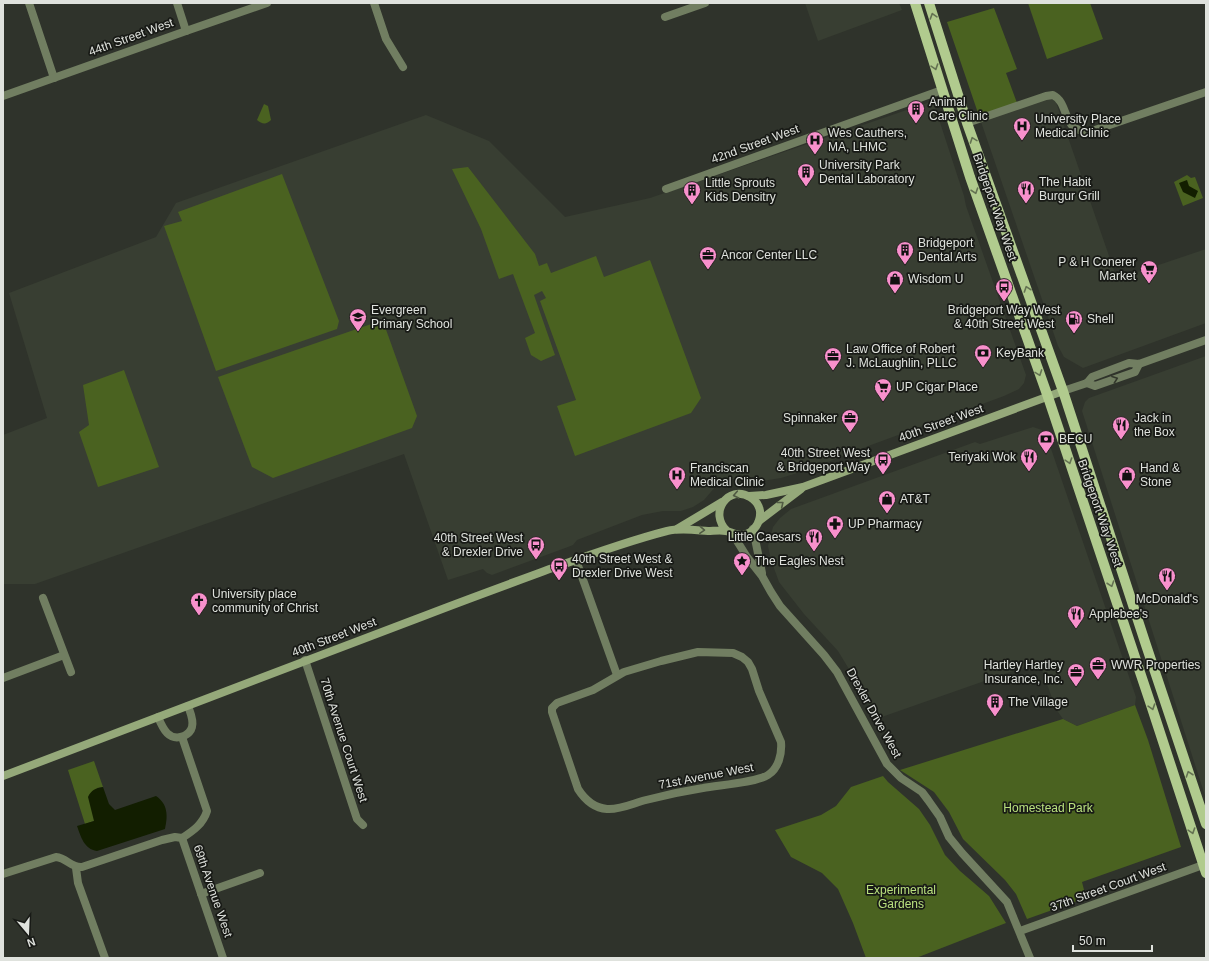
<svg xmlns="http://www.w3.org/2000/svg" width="1209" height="961" font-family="Helvetica,sans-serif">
<rect width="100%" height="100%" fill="#2f332b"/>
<g fill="#383e32">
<polygon points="805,3 899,3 902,10 818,41"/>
<polygon points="1052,91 1117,279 1206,249 1206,323 1083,368 1064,357 1058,346 979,116"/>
<polygon points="933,101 964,196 966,206 1026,375 1024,383 1019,389 1004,396 871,445 810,469 781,478 762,481 754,479 732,479 716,486 704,500 693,507 681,511 663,511 642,515 577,540 573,545 568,547 492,575 487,573 483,569 448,580 404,454 35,584 3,584 3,435 47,418 9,293 156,237 176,203 426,115 489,141 565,217 650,198"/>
<polygon points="1206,356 1206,799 1082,411 1085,402 1089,398"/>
<polygon points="1033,427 1042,430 1047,437 1136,697 1135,705 1077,726 1063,719 1056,709 1039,662 876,719 858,684 838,651 804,614 779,582 771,560 768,546 773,527 780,518 791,509 975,442 980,444"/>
</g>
<g fill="#4a6220">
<polygon points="1028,3 1090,3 1103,39 1047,59"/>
<polygon points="994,8 1017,69 1006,73 1017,103 979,116 947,22"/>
<path d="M264,104L268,106L271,120C266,125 262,124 257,120Z"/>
<polygon points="468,167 535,254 539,266 547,263 551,273 596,256 604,277 650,260 701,398 691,413 575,456 557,406 576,400 540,301 546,298 542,291 534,295 555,355 541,361 531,355 525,338 535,333 513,274 499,279 481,229 452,169"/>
<polygon points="282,174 339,321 337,329 216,371 164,226 182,221 178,212"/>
<polygon points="1187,175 1191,178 1195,177 1203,198 1183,206 1174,182"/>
<polygon points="377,322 384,324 417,416 412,428 273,478 252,467 218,377"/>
<polygon points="124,370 159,467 98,487 79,432 89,425 83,385"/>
<polygon points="1135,705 1148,740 1181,847 1082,882 1086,898 1027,919 1016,894 1005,880 963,839 949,812 934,792 900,770 1063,719 1077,726"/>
<polygon points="94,761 103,787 97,788 94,821 85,824 68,770"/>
<polygon points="883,776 888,782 919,809 930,825 945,855 960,871 989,896 1006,923 916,958 866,958 853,923 838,889 822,873 791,857 775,830 821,815 836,806 851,787"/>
</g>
<g fill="#121e00">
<polygon points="1187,180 1189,186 1198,191 1195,198 1183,192 1179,183"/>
<path d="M103,787L109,804L115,810L156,796C168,804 168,816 165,829L97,851C84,849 81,837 77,826L94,821L88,797C91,790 96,788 103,787Z"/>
</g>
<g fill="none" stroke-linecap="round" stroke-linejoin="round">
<g stroke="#717e61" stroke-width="8">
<polyline points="29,3 54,78"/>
<polyline points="177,3 186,31"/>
<polyline points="374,3 386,39 403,67"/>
<polyline points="665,17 705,3"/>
<path d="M967,123L1046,96L1053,95C1071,104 1060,134 1092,131L1206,92"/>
<polyline points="666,189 942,90"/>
<polyline points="576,560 617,675"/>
<polyline points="43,598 71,672"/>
<path d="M698,652L733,653L742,657L748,662L752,669L759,691L781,742C782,753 779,768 768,775C755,783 719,785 703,788C684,791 665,795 646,800C634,803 620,810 607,809C594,808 585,800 578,789L552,712V708L557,703L593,690L624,672L661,661Z"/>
<polyline points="305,660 357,819 363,825"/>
<polyline points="3,678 64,655"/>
<path d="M158,717C163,729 169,742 184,736C188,734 191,731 192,727C194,720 190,712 188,706"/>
<path d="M182,838C193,831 203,824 207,811L182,737"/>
<polyline points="76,868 78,883 105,958"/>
<path d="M3,874L56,857C67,858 71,868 82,867L162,840L175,837L182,838L223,958"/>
<polyline points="201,894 260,873"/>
<polyline points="1020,931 1203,865"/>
</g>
<g stroke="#717e61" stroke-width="8">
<polyline points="3,96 186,31 267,3"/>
<polyline points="1087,383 1095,386 1135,372 1139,364"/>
<polyline points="1063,391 1087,383 1092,377 1129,363 1139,364 1206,340"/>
<polyline points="753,529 762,573"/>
<polyline points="732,533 747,557 762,576 771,592 780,606 824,655 837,672 887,764 901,778 922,792 928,800 940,817 949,837 962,853 1007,902 1030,958"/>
</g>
<g stroke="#95a97a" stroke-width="8">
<polyline points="749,496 766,495 803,487 1063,391"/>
<polyline points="759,521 801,489"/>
<polyline points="677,529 722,502"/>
<path d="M3,776C141,724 278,671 416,619C457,603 498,588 539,573C581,558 624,542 667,531C681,528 694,530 708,531C713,531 720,530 726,531C732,532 736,536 743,535C754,533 761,522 760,511C759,505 755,500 750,497C728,484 708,513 727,531"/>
</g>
<g stroke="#b1cb8e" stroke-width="10">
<polyline points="915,3 970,177 1048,397 1150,702 1206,873"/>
<polyline points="929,3 967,123 1063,391 1146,645 1206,824"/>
</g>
</g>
<defs><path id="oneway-chevron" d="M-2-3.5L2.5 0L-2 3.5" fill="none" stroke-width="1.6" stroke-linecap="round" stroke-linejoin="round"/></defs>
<g stroke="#647252">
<use href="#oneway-chevron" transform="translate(933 16) rotate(-107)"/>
<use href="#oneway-chevron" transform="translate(935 67) rotate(72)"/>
<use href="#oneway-chevron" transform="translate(973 140) rotate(-110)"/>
<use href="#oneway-chevron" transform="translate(975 191) rotate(71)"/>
<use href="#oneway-chevron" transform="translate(1027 289) rotate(-109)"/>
<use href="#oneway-chevron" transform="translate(1039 373) rotate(70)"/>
<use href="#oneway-chevron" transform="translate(1069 461) rotate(72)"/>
<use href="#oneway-chevron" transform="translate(1111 584) rotate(71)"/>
<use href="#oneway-chevron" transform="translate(1152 707) rotate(72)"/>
<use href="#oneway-chevron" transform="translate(1189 774) rotate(-109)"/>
<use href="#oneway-chevron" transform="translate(1192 831) rotate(72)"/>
</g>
<use stroke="#33382c" href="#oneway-chevron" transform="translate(1115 379) rotate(-20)"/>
<g stroke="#505a43">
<use href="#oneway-chevron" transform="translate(736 495) rotate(169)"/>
<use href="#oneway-chevron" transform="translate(781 504) rotate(-39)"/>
<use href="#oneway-chevron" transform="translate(702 530) rotate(3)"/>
</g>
<defs>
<g id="building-pin" transform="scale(0.9)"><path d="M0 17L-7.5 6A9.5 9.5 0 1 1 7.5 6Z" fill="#f890cc" stroke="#181a16"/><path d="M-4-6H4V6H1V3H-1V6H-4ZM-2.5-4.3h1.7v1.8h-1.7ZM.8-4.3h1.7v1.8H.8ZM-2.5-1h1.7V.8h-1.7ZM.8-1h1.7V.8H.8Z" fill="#111"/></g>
<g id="hospital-pin" transform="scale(0.9)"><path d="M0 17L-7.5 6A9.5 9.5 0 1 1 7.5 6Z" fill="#f890cc" stroke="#181a16"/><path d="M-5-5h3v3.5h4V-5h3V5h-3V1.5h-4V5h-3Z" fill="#111"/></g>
<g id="restaurant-pin" transform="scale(0.9)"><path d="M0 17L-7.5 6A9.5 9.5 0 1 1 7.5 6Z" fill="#f890cc" stroke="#181a16"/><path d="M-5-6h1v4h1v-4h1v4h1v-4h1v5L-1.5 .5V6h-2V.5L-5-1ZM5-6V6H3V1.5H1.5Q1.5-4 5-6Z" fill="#111"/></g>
<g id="office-pin" transform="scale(0.9)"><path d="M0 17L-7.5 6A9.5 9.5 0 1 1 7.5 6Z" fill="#f890cc" stroke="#181a16"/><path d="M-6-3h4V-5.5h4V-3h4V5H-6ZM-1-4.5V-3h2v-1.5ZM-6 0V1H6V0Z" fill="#111"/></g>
<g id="supermarket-pin" transform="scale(0.9)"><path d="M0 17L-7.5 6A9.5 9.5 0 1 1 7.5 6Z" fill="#f890cc" stroke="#181a16"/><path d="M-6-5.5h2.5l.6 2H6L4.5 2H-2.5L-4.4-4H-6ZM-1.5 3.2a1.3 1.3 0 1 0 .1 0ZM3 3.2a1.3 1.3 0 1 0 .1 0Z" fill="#111"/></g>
<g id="shop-pin" transform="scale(0.9)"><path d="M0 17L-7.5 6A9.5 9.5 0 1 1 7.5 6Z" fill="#f890cc" stroke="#181a16"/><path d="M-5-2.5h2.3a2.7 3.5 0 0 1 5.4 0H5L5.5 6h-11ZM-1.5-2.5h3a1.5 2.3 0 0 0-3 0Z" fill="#111"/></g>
<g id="bus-pin" transform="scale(0.9)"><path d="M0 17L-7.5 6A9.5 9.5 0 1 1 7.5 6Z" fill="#f890cc" stroke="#181a16"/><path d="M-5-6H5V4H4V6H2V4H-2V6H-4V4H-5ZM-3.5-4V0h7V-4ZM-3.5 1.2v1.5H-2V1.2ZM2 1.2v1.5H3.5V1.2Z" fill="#111"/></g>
<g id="school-pin" transform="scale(0.9)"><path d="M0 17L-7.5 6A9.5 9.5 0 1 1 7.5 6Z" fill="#f890cc" stroke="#181a16"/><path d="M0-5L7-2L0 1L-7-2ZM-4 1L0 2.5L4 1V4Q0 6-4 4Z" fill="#111"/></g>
<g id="fuel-pin" transform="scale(0.9)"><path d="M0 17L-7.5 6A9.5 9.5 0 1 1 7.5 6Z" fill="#f890cc" stroke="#181a16"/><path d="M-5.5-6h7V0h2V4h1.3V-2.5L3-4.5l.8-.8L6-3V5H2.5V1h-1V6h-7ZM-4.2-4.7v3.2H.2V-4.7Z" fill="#111"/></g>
<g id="bank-pin" transform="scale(0.9)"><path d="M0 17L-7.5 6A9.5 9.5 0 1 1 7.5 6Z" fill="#f890cc" stroke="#181a16"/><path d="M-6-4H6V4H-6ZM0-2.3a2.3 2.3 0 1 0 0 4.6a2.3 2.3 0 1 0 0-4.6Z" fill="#111"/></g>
<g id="pharmacy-pin" transform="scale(0.9)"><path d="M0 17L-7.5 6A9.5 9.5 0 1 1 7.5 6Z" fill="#f890cc" stroke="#181a16"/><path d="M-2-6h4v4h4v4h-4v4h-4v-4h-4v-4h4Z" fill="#111"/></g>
<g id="sight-pin" transform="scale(0.9)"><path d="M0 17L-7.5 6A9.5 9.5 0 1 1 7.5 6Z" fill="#f890cc" stroke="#181a16"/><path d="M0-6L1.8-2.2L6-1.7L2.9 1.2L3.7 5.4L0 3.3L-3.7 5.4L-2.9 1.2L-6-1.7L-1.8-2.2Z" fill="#111"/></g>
<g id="church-pin" transform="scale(0.9)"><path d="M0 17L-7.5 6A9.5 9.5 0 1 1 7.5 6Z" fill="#f890cc" stroke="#181a16"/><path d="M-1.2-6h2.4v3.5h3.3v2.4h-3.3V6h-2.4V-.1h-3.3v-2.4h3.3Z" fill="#111"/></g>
</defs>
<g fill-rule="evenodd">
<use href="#building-pin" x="916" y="109"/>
<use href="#hospital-pin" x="1022" y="126"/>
<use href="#hospital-pin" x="815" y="140"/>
<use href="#building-pin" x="806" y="172"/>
<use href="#restaurant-pin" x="1026" y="189"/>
<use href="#building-pin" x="692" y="190"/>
<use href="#building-pin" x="905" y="250"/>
<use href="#office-pin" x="708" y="255"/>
<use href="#supermarket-pin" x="1149" y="269"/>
<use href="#shop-pin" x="895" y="279"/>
<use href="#bus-pin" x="1004" y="287"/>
<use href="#school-pin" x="358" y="317"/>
<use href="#fuel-pin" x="1074" y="319"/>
<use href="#bank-pin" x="983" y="353"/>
<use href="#office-pin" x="833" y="356"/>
<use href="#supermarket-pin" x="883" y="387"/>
<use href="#office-pin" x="850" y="418"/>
<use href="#restaurant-pin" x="1121" y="425"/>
<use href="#bank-pin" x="1046" y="439"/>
<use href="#restaurant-pin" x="1029" y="457"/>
<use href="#bus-pin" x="883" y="460"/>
<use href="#hospital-pin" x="677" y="475"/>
<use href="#shop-pin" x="1127" y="475"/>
<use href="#shop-pin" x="887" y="499"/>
<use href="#pharmacy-pin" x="835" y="524"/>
<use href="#restaurant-pin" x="814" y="537"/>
<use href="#bus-pin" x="536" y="545"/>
<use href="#sight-pin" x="742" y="561"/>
<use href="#bus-pin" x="559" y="566"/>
<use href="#restaurant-pin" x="1167" y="576"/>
<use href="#church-pin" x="199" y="601"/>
<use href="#restaurant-pin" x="1076" y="614"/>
<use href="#office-pin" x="1098" y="665"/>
<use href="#office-pin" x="1076" y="672"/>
<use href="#building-pin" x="995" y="702"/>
</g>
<g text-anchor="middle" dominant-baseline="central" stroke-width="3.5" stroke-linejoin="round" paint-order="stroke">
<g font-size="12" fill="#dfe2dd" stroke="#181a16">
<text transform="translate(131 37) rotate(-20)">44th Street West</text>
<text transform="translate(755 144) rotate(-20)">42nd Street West</text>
<text transform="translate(995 207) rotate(71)">Bridgeport Way West</text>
<text transform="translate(941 423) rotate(-20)">40th Street West</text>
<text transform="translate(1100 513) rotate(71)">Bridgeport Way West</text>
<text transform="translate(334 637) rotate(-21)">40th Street West</text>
<text transform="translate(874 713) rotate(61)">Drexler Drive West</text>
<text transform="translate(344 740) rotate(72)">70th Avenue Court West</text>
<text transform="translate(706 776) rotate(-11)">71st Avenue West</text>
<text transform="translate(1108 887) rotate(-20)">37th Street Court West</text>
<text transform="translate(213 891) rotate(71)">69th Avenue West</text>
</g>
<g font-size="12" fill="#dfe2dd" stroke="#181a16" text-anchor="start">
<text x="929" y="102">Animal<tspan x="929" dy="14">Care Clinic</tspan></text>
<text x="1035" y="119">University Place<tspan x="1035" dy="14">Medical Clinic</tspan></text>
<text x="828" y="133">Wes Cauthers,<tspan x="828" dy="14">MA, LHMC</tspan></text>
<text x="819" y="165">University Park<tspan x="819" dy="14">Dental Laboratory</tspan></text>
<text x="1039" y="182">The Habit<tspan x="1039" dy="14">Burgur Grill</tspan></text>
<text x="705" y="183">Little Sprouts<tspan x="705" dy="14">Kids Densitry</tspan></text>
<text x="918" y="243">Bridgeport<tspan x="918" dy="14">Dental Arts</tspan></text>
<text x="721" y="255">Ancor Center LLC</text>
<text x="1136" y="262" text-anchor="end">P &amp; H Conerer<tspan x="1136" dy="14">Market</tspan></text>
<text x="908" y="279">Wisdom U</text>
<text x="371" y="310">Evergreen<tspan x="371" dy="14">Primary School</tspan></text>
<text x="1004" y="310" text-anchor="middle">Bridgeport Way West<tspan x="1004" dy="14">&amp; 40th Street West</tspan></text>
<text x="1087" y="319">Shell</text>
<text x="846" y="349">Law Office of Robert<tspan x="846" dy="14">J. McLaughlin, PLLC</tspan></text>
<text x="996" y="353">KeyBank</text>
<text x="896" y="387">UP Cigar Place</text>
<text x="837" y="418" text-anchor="end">Spinnaker</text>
<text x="1134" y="418">Jack in<tspan x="1134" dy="14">the Box</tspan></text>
<text x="1059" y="439">BECU</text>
<text x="870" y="453" text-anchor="end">40th Street West<tspan x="870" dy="14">&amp; Bridgeport Way</tspan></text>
<text x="1016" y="457" text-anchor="end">Teriyaki Wok</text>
<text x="690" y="468">Franciscan<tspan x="690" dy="14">Medical Clinic</tspan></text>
<text x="1140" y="468">Hand &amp;<tspan x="1140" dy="14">Stone</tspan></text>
<text x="900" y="499">AT&amp;T</text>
<text x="848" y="524">UP Pharmacy</text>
<text x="801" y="537" text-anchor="end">Little Caesars</text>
<text x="523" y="538" text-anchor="end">40th Street West<tspan x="523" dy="14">&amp; Drexler Drive</tspan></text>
<text x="572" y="559">40th Street West &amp;<tspan x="572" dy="14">Drexler Drive West</tspan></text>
<text x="755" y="561">The Eagles Nest</text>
<text x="212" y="594">University place<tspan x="212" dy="14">community of Christ</tspan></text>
<text x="1167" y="599" text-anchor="middle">McDonald's</text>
<text x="1089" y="614">Applebee's</text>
<text x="1063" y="665" text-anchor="end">Hartley Hartley<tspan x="1063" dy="14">Insurance, Inc.</tspan></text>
<text x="1111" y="665">WWR Properties</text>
<text x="1008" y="702">The Village</text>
</g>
<g font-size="12" fill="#b9e07e" stroke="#181a16">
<text x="1048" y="808">Homestead Park</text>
<text x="901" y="890">Experimental<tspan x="901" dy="14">Gardens</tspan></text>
</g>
</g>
<rect width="1209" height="961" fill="none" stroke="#dfe2dd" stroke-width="8"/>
<g transform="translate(28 933) rotate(161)" stroke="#181a16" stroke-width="3" paint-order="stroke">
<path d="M0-3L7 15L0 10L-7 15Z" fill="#dfe2dd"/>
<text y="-6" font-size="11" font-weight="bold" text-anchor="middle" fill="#dfe2dd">N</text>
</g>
<path d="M1073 945v6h79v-6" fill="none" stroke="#dfe2dd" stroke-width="2"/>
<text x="1079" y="945" font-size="12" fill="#dfe2dd" stroke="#181a16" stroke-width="3" paint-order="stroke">50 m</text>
</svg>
